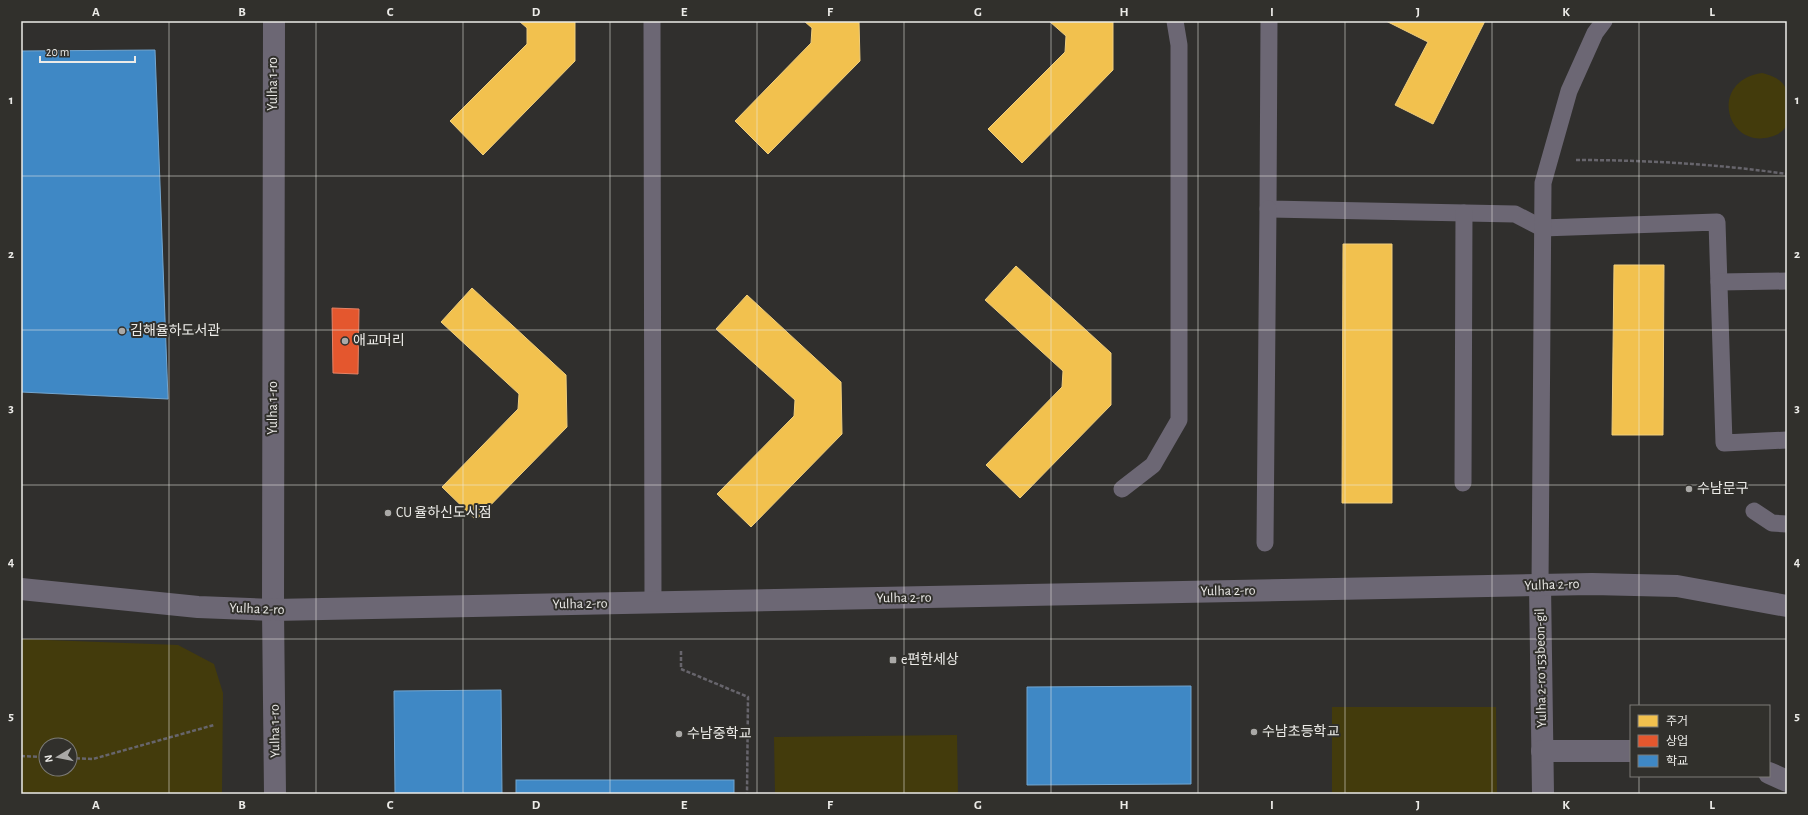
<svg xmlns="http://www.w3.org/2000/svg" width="1808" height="815" font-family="'Alegreya Sans','Noto Sans KR',sans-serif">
<rect width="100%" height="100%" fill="#302f2d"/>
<g fill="#433b0c" fill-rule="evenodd">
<path d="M1762,73C1795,81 1787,98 1787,125C1783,132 1777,135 1770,137C1726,149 1708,81 1762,73Z"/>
<path d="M21,639L178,645L214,664L223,693L222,794H21ZM46,745H70V769H46Z"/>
<polygon points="1332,707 1496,707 1497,794 1332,794"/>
<polygon points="957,735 958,794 775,794 774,737"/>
</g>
<g fill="#f2c14e" stroke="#f0ce7c">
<polygon points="519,21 575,21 575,61 483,155 450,121 527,44 527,28"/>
<polygon points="804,21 859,21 860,61 768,154 735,121 811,43 812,28"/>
<polygon points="1049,21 1113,21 1113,70 1022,163 988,129 1065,52 1066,36"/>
<polygon points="1386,21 1485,21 1433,124 1395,105 1428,42"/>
<polygon points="1343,244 1392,244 1392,503 1342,503"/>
<polygon points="1614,265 1664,265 1663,435 1612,435"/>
<polygon points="1016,266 1111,353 1111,405 1020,498 986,465 1062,387 1063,371 985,300"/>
<polygon points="472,288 566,375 567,427 476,520 442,487 518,409 519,394 441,322"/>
<polygon points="747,295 841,382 842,434 751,527 717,494 794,416 795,400 716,329"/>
</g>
<polygon fill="#e4572e" stroke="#e68366" points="332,308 359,309 358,374 333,373"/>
<g fill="#3f88c5" stroke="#73a6d0">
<polygon points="155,50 168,399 21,392 21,51"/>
<polygon points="1191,686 1191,784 1027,785 1027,687"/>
<polygon points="501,690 502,794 395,794 394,691"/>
<rect x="516" y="780" width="218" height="14"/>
</g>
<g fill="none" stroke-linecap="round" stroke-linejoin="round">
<g stroke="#67656c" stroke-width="2.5" stroke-dasharray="4 2" stroke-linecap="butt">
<path d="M1576,160C1647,160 1717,164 1787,174"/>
<polyline points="681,651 681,669 748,697 747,794"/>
<polyline points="21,756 46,757"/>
<polyline points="70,758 93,759 214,725"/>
</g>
<g stroke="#6c6774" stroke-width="17">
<polyline points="652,21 653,603"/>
<polyline points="1269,21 1268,209 1515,214 1542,228 1717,222 1724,443 1787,440"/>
<polyline points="1719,282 1787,281"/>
<polyline points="1463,483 1464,213"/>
<polyline points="1122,489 1153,465 1179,420 1179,45 1175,21"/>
<polyline points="1754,511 1772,523 1787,524"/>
<polyline points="1265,543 1268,209"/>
<polyline points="1540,585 1543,183 1569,91 1595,33 1604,21"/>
</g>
<g stroke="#6c6774" stroke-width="22">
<polyline points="1540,585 1543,794"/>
<polyline points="1542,751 1631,751"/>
<polyline points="1769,773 1787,781"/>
</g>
<g stroke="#6c6774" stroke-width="22">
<polyline points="274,21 273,610 275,794"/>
<polyline points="21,589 198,607 273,610 1592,584 1677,586 1787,606"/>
</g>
</g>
<path fill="none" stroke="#ecebe8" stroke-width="1" stroke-opacity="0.55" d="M169,21V794M316,21V794M463,21V794M610,21V794M757,21V794M904,21V794M1051,21V794M1198,21V794M1345,21V794M1492,21V794M1639,21V706M21,176H1787M21,330H1787M21,485H1787M21,639H1787M1639,776V794"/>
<g fill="#aaa9a7" stroke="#31302c" stroke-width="1.5">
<circle cx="122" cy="331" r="4"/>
<circle cx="345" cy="341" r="4"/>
<circle cx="1689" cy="489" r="4"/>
<circle cx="388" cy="513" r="4"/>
<rect x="889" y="656" width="8" height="8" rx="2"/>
<circle cx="1254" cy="732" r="4"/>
<circle cx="679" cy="734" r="4"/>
</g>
<g text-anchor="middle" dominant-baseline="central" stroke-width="4" stroke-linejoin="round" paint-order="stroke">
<g font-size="14" fill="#ecebe8" stroke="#31302c">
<text transform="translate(273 84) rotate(-90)">Yulha 1-ro</text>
<text transform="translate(273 408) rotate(-90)">Yulha 1-ro</text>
<text transform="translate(1552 585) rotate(-2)">Yulha 2-ro</text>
<text transform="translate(1228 591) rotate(-1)">Yulha 2-ro</text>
<text transform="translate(904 598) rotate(-1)">Yulha 2-ro</text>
<text transform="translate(580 604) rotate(-1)">Yulha 2-ro</text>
<text transform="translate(257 609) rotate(2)">Yulha 2-ro</text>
<text transform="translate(1541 668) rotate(-91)">Yulha 2-ro 153beon-gil</text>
<text transform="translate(275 731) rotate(-91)">Yulha 1-ro</text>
</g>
<g font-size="14" fill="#ecebe8" stroke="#31302c" text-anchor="start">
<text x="130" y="331">김해율하도서관</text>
<text x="353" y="341">애교머리</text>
<text x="1697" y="489">수남문구</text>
<text x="396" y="513">CU 율하신도시점</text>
<text x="901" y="660">e편한세상</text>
<text x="1262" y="732">수남초등학교</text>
<text x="687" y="734">수남중학교</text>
</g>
</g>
<rect width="1808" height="815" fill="none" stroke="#31302c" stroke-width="44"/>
<rect x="1630" y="705" width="140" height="72" fill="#31302c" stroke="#7c7b77"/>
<rect x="1638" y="715" width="20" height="12" fill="#f2c14e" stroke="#7c7b77"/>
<text x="1666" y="725" font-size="12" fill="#ecebe8">주거</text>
<rect x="1638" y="735" width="20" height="12" fill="#e4572e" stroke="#7c7b77"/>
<text x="1666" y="745" font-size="12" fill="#ecebe8">상업</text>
<rect x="1638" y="755" width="20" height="12" fill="#3f88c5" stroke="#7c7b77"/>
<text x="1666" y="765" font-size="12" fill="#ecebe8">학교</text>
<g transform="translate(58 757) rotate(260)"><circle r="19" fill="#31302c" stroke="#7c7b77"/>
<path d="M0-3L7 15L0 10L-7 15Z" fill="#aaa9a7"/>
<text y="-6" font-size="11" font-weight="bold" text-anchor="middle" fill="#ecebe8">N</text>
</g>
<path d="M40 56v6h95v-6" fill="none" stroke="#ecebe8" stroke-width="2"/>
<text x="46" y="56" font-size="12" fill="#ecebe8" stroke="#31302c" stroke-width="3" paint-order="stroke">20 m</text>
<rect x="22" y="22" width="1764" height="771" fill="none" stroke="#ecebe8" stroke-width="1.5"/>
<g font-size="13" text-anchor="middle" font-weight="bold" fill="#ecebe8">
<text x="96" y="16">A</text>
<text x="242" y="16">B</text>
<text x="390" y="16">C</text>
<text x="536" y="16">D</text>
<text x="684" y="16">E</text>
<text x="830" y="16">F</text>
<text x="978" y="16">G</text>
<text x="1124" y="16">H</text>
<text x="1272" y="16">I</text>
<text x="1418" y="16">J</text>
<text x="1566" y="16">K</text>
<text x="1712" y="16">L</text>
<text x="11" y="104">1</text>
<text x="1797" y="104">1</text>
<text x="11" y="258">2</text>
<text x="1797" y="258">2</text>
<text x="11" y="412">3</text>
<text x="1797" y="412">3</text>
<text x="11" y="566">4</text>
<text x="1797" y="566">4</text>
<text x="11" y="720">5</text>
<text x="1797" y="720">5</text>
<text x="96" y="809">A</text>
<text x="242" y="809">B</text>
<text x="390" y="809">C</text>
<text x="536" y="809">D</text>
<text x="684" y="809">E</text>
<text x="830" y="809">F</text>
<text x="978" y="809">G</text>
<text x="1124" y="809">H</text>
<text x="1272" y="809">I</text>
<text x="1418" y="809">J</text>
<text x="1566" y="809">K</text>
<text x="1712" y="809">L</text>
</g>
</svg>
